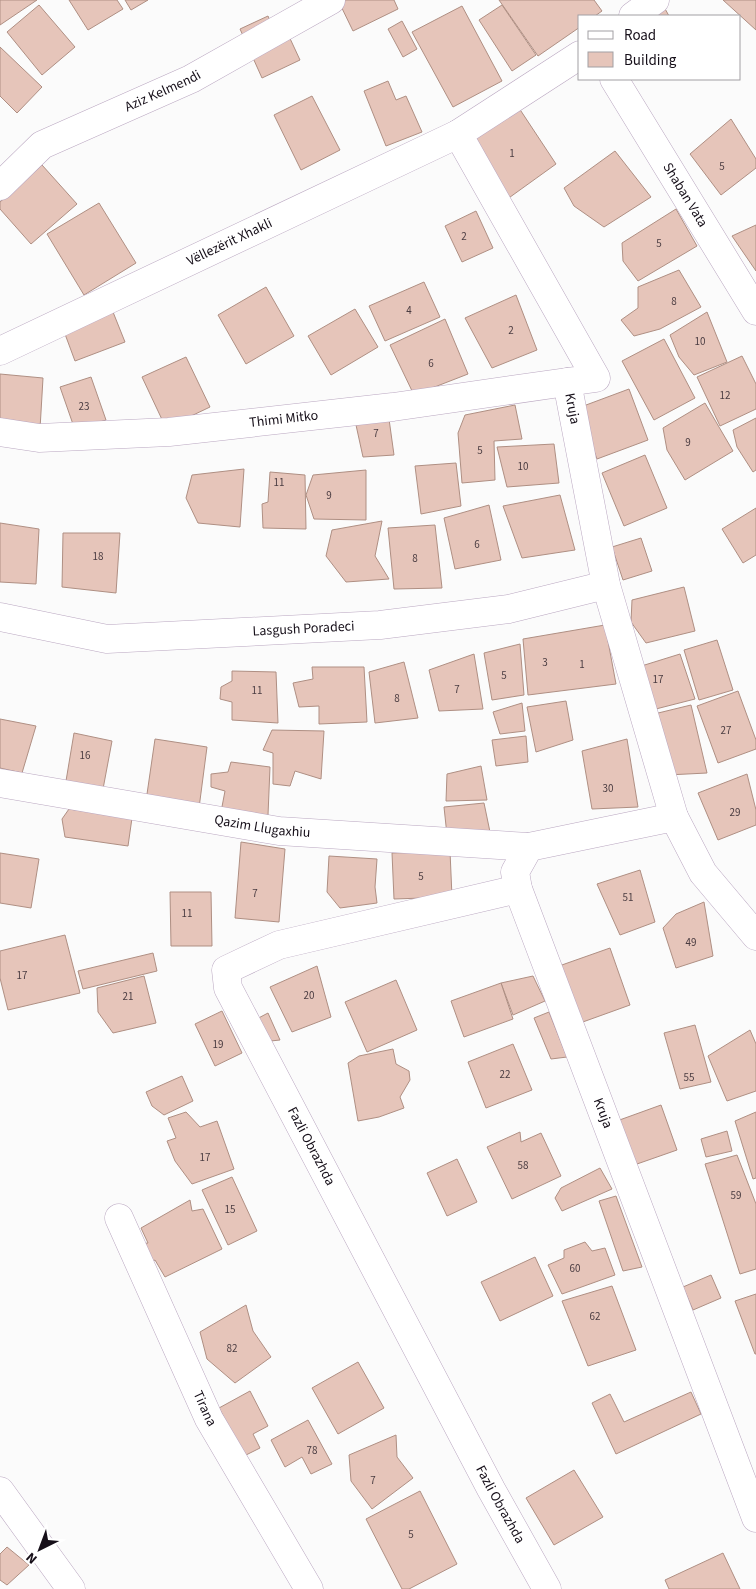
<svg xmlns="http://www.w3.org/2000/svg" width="756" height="1589" font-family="'Source Sans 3',sans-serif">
<rect width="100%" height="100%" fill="#fbfbfb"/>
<g fill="#e6c5ba" stroke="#af8f83">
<polygon points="0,0 37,0 0,25"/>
<polygon points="69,0 117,0 123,9 88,30"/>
<polygon points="125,0 148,0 131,10"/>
<polygon points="338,0 394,0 398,9 353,31"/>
<polygon points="499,0 594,0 602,11 595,16 580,16 580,27 538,56"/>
<polygon points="723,0 756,0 756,30"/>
<polygon points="39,5 75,47 42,75 7,32"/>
<polygon points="502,5 536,55 512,71 479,20"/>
<polygon points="663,5 669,16 643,16"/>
<polygon points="462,6 502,81 453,107 412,32"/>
<polygon points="268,16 277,37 287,32 300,60 262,78 240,29"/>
<polygon points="402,21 417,49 403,57 388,29"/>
<polygon points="0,47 42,87 17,113 0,96"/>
<polygon points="388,81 396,100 406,96 422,132 386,146 364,91"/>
<polygon points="312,96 340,150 301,170 274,115"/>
<polygon points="515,102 556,164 506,200 468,132"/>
<polygon points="731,119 756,159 756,168 721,195 690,154"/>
<polygon points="615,151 651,197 604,227 574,206 564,188"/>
<polygon points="42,165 77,204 31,244 0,209 0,202"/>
<polygon points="99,203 136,263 84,295 47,234"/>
<polygon points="676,209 697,246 638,281 623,261 622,243"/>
<polygon points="476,211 493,248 462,262 445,226"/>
<polygon points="756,225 756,271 732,236"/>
<polygon points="679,270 701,307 660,329 634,336 621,320 638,308 638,287"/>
<polygon points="424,282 440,317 385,341 369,306"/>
<polygon points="266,287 294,336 246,364 218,315"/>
<polygon points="516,295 537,350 492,368 465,318"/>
<polygon points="111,307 125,342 75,361 62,326"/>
<polygon points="355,309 378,347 331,375 308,336"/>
<polygon points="707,312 727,362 694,375 679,357 670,335"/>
<polygon points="445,319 468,374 414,395 390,345"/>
<polygon points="664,339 695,398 654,420 622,361"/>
<polygon points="742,356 756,384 756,409 720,426 697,377"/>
<polygon points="186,357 210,407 166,428 142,377"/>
<polygon points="0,374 43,378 40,429 0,421"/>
<polygon points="91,377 106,420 75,430 60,387"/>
<polygon points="629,389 648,440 597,459 578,408"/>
<polygon points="705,403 733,451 685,480 667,450 663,428"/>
<polygon points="515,405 522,439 494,441 495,480 462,483 458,433 465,415"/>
<polygon points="756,418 756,470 753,472 737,447 733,430"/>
<polygon points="389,419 394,455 363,457 356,425"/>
<polygon points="554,444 559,483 507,487 497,447"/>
<polygon points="645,455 667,508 624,526 602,473"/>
<polygon points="456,463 461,506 421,514 415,466"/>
<polygon points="244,469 240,527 198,523 186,498 192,475"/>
<polygon points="366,470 366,520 314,519 306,495 313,475"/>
<polygon points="270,472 305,475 306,529 263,528 262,504 268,502"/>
<polygon points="560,495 575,550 522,558 503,506"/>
<polygon points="489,505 501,560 455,569 444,518"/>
<polygon points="756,508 756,555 743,563 722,529"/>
<polygon points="382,521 375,556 389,579 346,582 326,556 332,530"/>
<polygon points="0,523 39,529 36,584 0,582"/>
<polygon points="435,525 442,588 394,589 388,528"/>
<polygon points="63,533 120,533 116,593 62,587"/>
<polygon points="641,538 652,571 623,580 612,547"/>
<polygon points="684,587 695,631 646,643 631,622 632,600"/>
<polygon points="605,625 616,684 528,695 523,639"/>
<polygon points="717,640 733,690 699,700 684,650"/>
<polygon points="520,644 524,695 492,700 484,653"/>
<polygon points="474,654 483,709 439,711 429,670"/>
<polygon points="680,654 695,699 648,711 635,668"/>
<polygon points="404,662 418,718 375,723 369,672"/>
<polygon points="312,667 364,667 367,722 319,724 319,706 299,707 293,683 313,679"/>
<polygon points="232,671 276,672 278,723 232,720 232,702 220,699 221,687 232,681"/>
<polygon points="738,691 756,740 756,749 718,763 697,706"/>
<polygon points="566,701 573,740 536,752 527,707"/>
<polygon points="522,703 525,731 500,734 493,712"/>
<polygon points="691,705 707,773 667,775 650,715"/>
<polygon points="0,719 36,726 22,773 0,768"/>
<polygon points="272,730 324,731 321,779 295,771 290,786 273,784 273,753 263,750"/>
<polygon points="74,733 112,741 103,789 66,781"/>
<polygon points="526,736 528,762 496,766 492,740"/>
<polygon points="155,739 207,747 199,808 146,801"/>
<polygon points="627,739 638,807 592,809 582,751"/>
<polygon points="231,762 270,767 268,815 221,812 225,791 211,787 211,774 228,772"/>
<polygon points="481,766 487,800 446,801 447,774"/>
<polygon points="747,774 756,810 756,825 718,840 698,793"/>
<polygon points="484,803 490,832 447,835 444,807"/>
<polygon points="69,809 132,818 128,846 65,837 62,819"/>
<polygon points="241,842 285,849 279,922 235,918"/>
<polygon points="450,851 452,897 394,899 392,853"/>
<polygon points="0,853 39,859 31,908 0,903"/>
<polygon points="329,856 377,859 375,887 377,903 340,908 327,892"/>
<polygon points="640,870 655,922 620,935 597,884"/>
<polygon points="170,892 211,892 212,946 171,946"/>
<polygon points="704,902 713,956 676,968 663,928 676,914"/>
<polygon points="65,935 80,993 8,1010 0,978 0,951"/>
<polygon points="610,948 630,1005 580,1023 559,966"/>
<polygon points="153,953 157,971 83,989 78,971"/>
<polygon points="317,966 331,1017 292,1032 270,987"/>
<polygon points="144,976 156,1023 113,1033 98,1012 97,988"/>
<polygon points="533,976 545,1001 513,1015 501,983"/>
<polygon points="396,980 417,1030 367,1052 345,1002"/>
<polygon points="501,983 513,1019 464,1037 451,1001"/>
<polygon points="222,1011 242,1053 215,1066 195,1024"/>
<polygon points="549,1012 567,1057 551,1059 534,1018"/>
<polygon points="268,1013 280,1040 261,1042 251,1022"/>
<polygon points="695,1025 711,1082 680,1089 664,1033"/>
<polygon points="750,1030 756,1044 756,1091 727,1101 708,1056"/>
<polygon points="513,1044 532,1090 486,1108 468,1062"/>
<polygon points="393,1049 396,1064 409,1071 410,1080 400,1097 404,1108 379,1117 358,1121 348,1063 359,1056"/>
<polygon points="182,1076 193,1101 164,1115 152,1106 146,1092"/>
<polygon points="661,1105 677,1150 637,1164 622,1146 614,1122"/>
<polygon points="186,1112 200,1127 217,1121 234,1169 192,1184 175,1161 167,1141 176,1138 168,1118"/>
<polygon points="756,1112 756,1178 753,1179 735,1121"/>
<polygon points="727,1131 732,1151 706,1157 701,1139"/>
<polygon points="520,1132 521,1142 541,1133 561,1176 512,1199 487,1147"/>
<polygon points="737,1155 756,1204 756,1269 740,1274 705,1164"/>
<polygon points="457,1159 477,1202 447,1216 427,1173"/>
<polygon points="600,1168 612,1189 562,1211 555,1198 561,1188"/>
<polygon points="232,1177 257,1231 228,1245 202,1190"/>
<polygon points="616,1196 642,1267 623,1271 599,1201"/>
<polygon points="190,1200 192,1211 203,1209 222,1249 165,1277 155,1260 151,1262 141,1244 148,1243 141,1228"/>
<polygon points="585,1242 592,1251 605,1248 615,1275 562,1294 548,1265 564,1258 564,1250"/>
<polygon points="535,1257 553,1296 500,1321 481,1282"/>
<polygon points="711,1275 721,1298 693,1310 683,1287"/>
<polygon points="612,1286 636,1350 588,1366 562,1301"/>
<polygon points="756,1294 756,1354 755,1354 735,1301"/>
<polygon points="246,1305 253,1331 271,1357 235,1383 207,1359 200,1332"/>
<polygon points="358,1362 384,1408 338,1434 312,1388"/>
<polygon points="250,1391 268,1426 253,1434 260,1448 244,1456 219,1408"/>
<polygon points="691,1392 701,1414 616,1454 592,1403 610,1394 624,1422"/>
<polygon points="308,1420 332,1464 311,1474 302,1457 285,1467 271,1440"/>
<polygon points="396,1435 397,1457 413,1478 372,1509 351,1481 349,1455"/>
<polygon points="574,1470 603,1517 554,1545 526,1498"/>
<polygon points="420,1491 457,1564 409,1589 402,1589 366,1519"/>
<polygon points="7,1547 29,1565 7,1585 0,1580 0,1554"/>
<polygon points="723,1553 740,1589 669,1589 665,1580"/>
</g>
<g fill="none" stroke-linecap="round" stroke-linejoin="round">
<g stroke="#baa7c1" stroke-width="29">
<g id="minor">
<polyline points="633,16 655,0"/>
<path id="s1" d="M580,55L458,134L596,378L567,382L606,585L674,817"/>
<path id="s2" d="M614,79L756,311"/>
<path id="s3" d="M0,186L42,145L191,79L331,0"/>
<path id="s4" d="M0,351L458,134"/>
<path id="s5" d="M0,432L39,438L169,432L393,407L567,382"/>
<path id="s6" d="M0,617L107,639L380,625L509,609L606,585"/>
<path id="s7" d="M0,783L279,831L529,847"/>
<path id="s8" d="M518,889L279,945L226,970L228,988L491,1489L547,1589"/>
<path id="s9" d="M756,936L703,873L674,817L529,847L515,872L518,889L756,1518"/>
<path id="s10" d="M119,1218L209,1419L309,1589"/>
<polyline points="0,1491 71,1589"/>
</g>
</g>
<use href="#minor" stroke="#fff" stroke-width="28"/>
</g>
<g text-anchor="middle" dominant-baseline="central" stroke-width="4.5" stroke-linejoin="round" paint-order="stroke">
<g font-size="11" fill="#4a3c41">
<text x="512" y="153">1</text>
<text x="722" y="166">5</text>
<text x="464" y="236">2</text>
<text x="659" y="243">5</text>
<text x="674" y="301">8</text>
<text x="409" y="310">4</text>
<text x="511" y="330">2</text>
<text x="700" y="341">10</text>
<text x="431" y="363">6</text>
<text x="725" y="395">12</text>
<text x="84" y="406">23</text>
<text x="376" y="433">7</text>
<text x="688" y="442">9</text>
<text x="480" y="450">5</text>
<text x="523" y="466">10</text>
<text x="279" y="482">11</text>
<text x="329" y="495">9</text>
<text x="477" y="544">6</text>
<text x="98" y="556">18</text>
<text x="415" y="558">8</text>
<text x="545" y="662">3</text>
<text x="582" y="664">1</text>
<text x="504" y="675">5</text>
<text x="658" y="679">17</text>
<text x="457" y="689">7</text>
<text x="257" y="690">11</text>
<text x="397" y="698">8</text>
<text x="726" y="730">27</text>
<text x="85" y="755">16</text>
<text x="608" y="788">30</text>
<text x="735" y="812">29</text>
<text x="421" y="876">5</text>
<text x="255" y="893">7</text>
<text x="628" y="897">51</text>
<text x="187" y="913">11</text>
<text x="691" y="942">49</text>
<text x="22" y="975">17</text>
<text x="309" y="995">20</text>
<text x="128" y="996">21</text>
<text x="218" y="1044">19</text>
<text x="505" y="1074">22</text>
<text x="689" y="1077">55</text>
<text x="205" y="1157">17</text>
<text x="523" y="1165">58</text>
<text x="736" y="1195">59</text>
<text x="230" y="1209">15</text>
<text x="575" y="1268">60</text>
<text x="595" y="1316">62</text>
<text x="232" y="1348">82</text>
<text x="312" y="1450">78</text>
<text x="373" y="1480">7</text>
<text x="411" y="1534">5</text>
</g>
<g font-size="14" fill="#160f19" stroke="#fff">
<text stroke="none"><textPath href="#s3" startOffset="191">Aziz Kelmendi</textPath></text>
<text stroke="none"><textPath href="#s2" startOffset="136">Shaban Vata</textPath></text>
<text stroke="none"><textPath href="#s4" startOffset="254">Vëllezërit Xhakli</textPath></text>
<text stroke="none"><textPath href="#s1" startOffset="482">Kruja</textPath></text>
<text stroke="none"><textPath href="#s5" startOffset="285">Thimi Mitko</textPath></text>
<text stroke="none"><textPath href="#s6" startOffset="306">Lasgush Poradeci</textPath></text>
<text stroke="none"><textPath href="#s7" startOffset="266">Qazim Llugaxhiu</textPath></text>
<text stroke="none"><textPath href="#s9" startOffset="579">Kruja</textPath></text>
<text stroke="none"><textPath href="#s8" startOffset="501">Fazli Obrazhda</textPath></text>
<text stroke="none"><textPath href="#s10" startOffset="209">Tirana</textPath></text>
<text stroke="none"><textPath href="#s8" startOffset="906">Fazli Obrazhda</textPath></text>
</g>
</g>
<rect x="578" y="15" width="162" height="65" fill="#ffffff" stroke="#a29fa3"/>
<rect x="588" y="31" width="25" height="8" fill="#ffffff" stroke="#a29fa3"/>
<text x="624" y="40" font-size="15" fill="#160f19">Road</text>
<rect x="588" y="52" width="25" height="15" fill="#e6c5ba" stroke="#a29fa3"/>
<text x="624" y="65" font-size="15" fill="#160f19">Building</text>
<g transform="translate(40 1549) rotate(222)" stroke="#ffffff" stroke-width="4" paint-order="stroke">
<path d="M0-4L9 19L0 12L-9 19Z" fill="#160f19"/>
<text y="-8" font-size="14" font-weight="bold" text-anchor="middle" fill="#160f19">N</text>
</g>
</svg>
